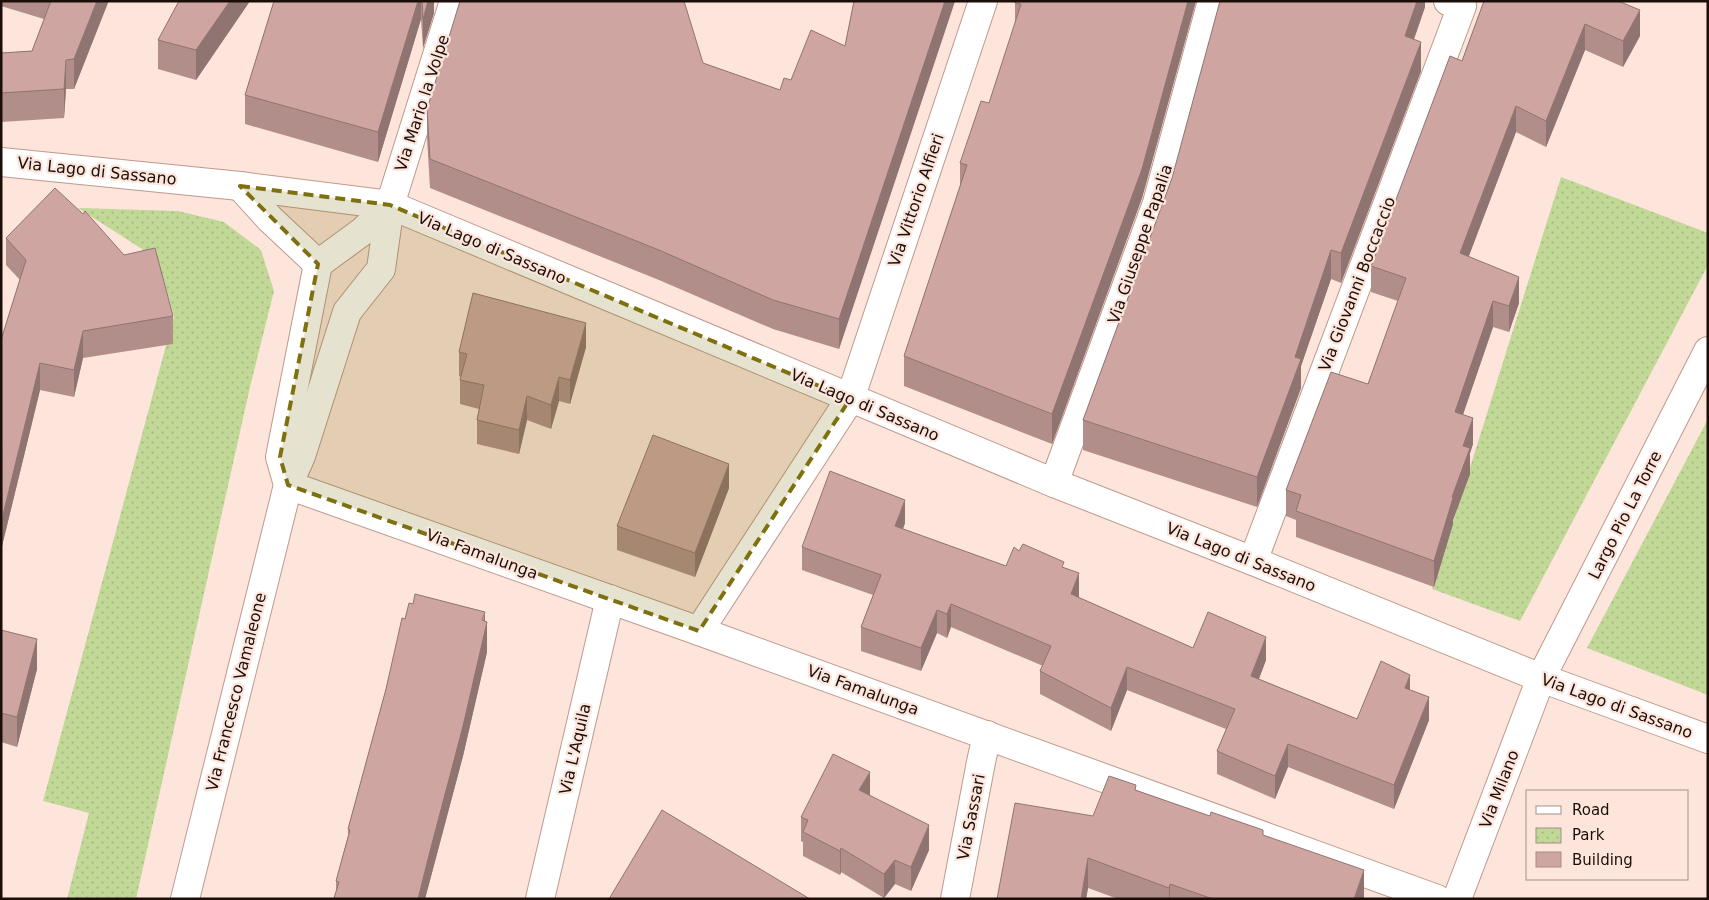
<svg xmlns="http://www.w3.org/2000/svg" width="1709" height="900" font-family="'DejaVu Sans',sans-serif">
<defs>
<pattern id="park-dots" width="8" height="8" patternUnits="userSpaceOnUse" patternTransform="scale(1.25)"><rect width="8" height="8" fill="#c1d897"/><path d="M2 2h.1M6 6h.1" fill="none" stroke="#a5b881" stroke-width="1.8" stroke-linecap="round"/></pattern>
</defs>
<rect width="100%" height="100%" fill="#fde5dc"/>
<g fill="url(#park-dots)">
<polygon points="1561,177 1708,233 1708,265 1520,621 1432,589"/>
<polygon points="78,208 178,211 224,222 261,250 274,291 250,387 136,899 67,899 89,813 43,801 174,316 164,281 142,249"/>
<polygon points="1708,419 1708,695 1587,648"/>
</g>
<g fill="none" stroke-linecap="round" stroke-linejoin="round">
<g stroke="#bf998b" stroke-width="30">
<g id="minor">
<polyline points="1,162 240,186 390,205 454,1"/>
<polyline points="240,186 270,219 318,264"/>
<polyline points="1054,483 1157,203 1212,1"/>
<polyline points="288,485 699,631 1437,899"/>
<polyline points="1253,561 1462,6 1448,1"/>
<polyline points="699,631 850,399 983,1"/>
<polyline points="540,899 610,599"/>
<polyline points="955,899 981,762 987,735"/>
<polyline points="1457,899 1541,678 1708,351"/>
</g>
</g>
<g stroke="#bf998b" stroke-width="30">
<g id="major">
<polyline points="390,205 1054,483 1253,561 1541,678 1708,739"/>
<polyline points="288,485 280,457 318,264 363,231 390,205"/>
<polyline points="185,899 288,485 301,456 347,312 381,269 390,205"/>
</g>
</g>
<use href="#minor" stroke="#fff" stroke-width="28"/>
<use href="#major" stroke="#fff" stroke-width="28"/>
</g>
<g fill="#b18e8a">
<polygon points="1,1 108,1 74,89 66,89 64,118 1,122 1,53 32,51 44,19 1,6"/>
<polygon points="179,1 250,1 196,80 158,69 158,40"/>
<polygon points="274,1 434,1 434,13 423,48 421,19 378,162 245,124 245,95"/>
<polygon points="854,1 955,1 839,349 773,329 659,280 430,188 427,138 427,109 703,63 780,90 791,80 845,46"/>
<polygon points="1196,1 1142,198 1052,444 904,386 904,356 960,186 960,163 989,103 1015,24 1015,3"/>
<polygon points="1425,1 1425,7 1414,39 1421,71 1341,283 1331,279 1301,366 1301,388 1257,507 1083,450 1083,420 1172,178"/>
<polygon points="1484,1 1640,36 1623,67 1585,50 1546,147 1516,132 1469,256 1519,303 1509,332 1493,327 1463,414 1473,444 1470,453 1470,474 1453,520 1453,524 1434,587 1296,537 1296,520 1286,516 1286,490 1368,384 1398,301 1371,292 1371,266 1462,61"/>
<polygon points="6,238 173,316 173,344 83,358 74,397 40,390 2,546 1,340 20,280 6,265"/>
<polygon points="586,347 570,404 559,401 551,429 527,420 519,454 477,444 477,420 479,409 460,404 460,380 461,377 459,376 459,352"/>
<polygon points="729,488 695,577 617,550 617,526"/>
<polygon points="905,523 903,529 1006,566 1019,551 1064,568 1078,597 1193,648 1266,660 1259,679 1357,719 1410,690 1429,720 1394,809 1288,767 1275,799 1217,774 1217,751 1226,729 1127,690 1111,731 1040,694 1040,671 1043,666 951,627 947,638 937,633 921,671 861,651 861,627 873,595 802,570 802,547"/>
<polygon points="413,604 485,621 487,652 463,756 425,899 334,899 336,893 336,881 348,836 348,829 405,619"/>
<polygon points="1,630 37,669 17,747 1,742"/>
<polygon points="1136,790 1263,836 1364,899 1118,899 1088,888 1086,899 997,899 1093,816"/>
<polygon points="870,795 929,850 911,891 895,884 884,898 841,872 840,875 803,856 803,842 801,841 801,817"/>
</g>
<g fill="#907471">
<polygon points="97,1 108,1 108,3 74,89 74,59"/>
<polygon points="230,1 250,1 196,80 196,50"/>
<polygon points="418,1 421,1 421,19 378,162 378,132"/>
<polygon points="428,1 434,1 434,13 423,48 423,19"/>
<polygon points="945,1 955,1 839,349 839,319"/>
<polygon points="1188,1 1196,1 1142,198 1052,444 1052,414"/>
<polygon points="1417,1 1425,1 1425,7 1405,65 1405,36"/>
<polygon points="1640,10 1640,36 1623,67 1623,41"/>
<polygon points="1585,24 1585,50 1546,147 1546,121"/>
<polygon points="1421,42 1421,71 1341,283 1341,253"/>
<polygon points="66,60 66,89 64,118 64,89"/>
<polygon points="1516,106 1516,132 1460,279 1460,253"/>
<polygon points="1331,250 1331,279 1301,366 1301,388 1257,507 1257,477 1295,357"/>
<polygon points="1519,277 1519,303 1509,332 1509,306"/>
<polygon points="1493,301 1493,327 1455,438 1455,412"/>
<polygon points="586,323 586,347 570,404 570,380"/>
<polygon points="83,331 83,358 74,397 74,370"/>
<polygon points="40,363 40,390 2,546 2,519"/>
<polygon points="559,377 559,401 551,429 551,405"/>
<polygon points="527,396 527,420 519,454 519,430"/>
<polygon points="1473,418 1473,444 1470,453 1470,474 1453,520 1453,524 1434,587 1434,561 1452,497 1463,446"/>
<polygon points="729,464 729,488 695,577 695,553"/>
<polygon points="905,500 905,523 895,550 895,526"/>
<polygon points="1079,573 1079,597 1071,617 1071,594"/>
<polygon points="951,604 951,627 947,638 947,614"/>
<polygon points="937,610 937,633 921,671 921,648"/>
<polygon points="485,612 485,630 487,622 487,652 463,756 425,899 418,899"/>
<polygon points="1266,637 1266,660 1251,699 1251,676"/>
<polygon points="37,639 37,669 17,747 17,717"/>
<polygon points="1127,667 1127,690 1111,731 1111,708"/>
<polygon points="1410,675 1410,698 1405,688"/>
<polygon points="1429,697 1429,720 1394,809 1394,785"/>
<polygon points="1288,744 1288,767 1275,799 1275,776"/>
<polygon points="870,772 870,796 859,790"/>
<polygon points="929,825 929,850 911,891 911,867"/>
<polygon points="841,848 841,872 840,875 840,851"/>
<polygon points="1088,858 1088,888 1086,899 1081,899"/>
<polygon points="895,860 895,884 884,898 884,874"/>
<polygon points="1364,870 1364,899 1354,899"/>
<polygon points="1170,884 1170,899 1169,899 1169,888"/>
</g>
<g fill="#cea5a1" stroke="#907471">
<polygon points="51,1 97,1 74,59 66,60 64,89 1,93 1,53 32,51"/>
<polygon points="179,1 230,1 196,50 158,40"/>
<polygon points="274,1 418,1 378,132 245,95"/>
<polygon points="422,1 428,1 423,19"/>
<polygon points="460,1 684,1 703,63 780,90 784,78 791,80 811,30 845,46 854,1 945,1 839,319 773,300 659,250 430,159 427,109"/>
<polygon points="1015,1 1188,1 1142,169 1052,414 904,356 967,165 960,163 981,101 989,103 1021,4 1015,3"/>
<polygon points="1220,1 1417,1 1405,36 1421,42 1341,253 1331,250 1295,357 1301,359 1257,477 1083,420 1172,178"/>
<polygon points="1484,1 1618,1 1640,10 1623,41 1585,24 1546,121 1516,106 1460,253 1519,277 1509,306 1493,301 1455,412 1473,418 1463,446 1470,448 1452,497 1453,498 1434,561 1296,511 1301,495 1286,490 1331,372 1368,384 1406,278 1371,266 1450,56 1462,61"/>
<polygon points="55,188 83,214 85,211 124,255 155,248 173,316 83,331 74,370 40,363 2,519 1,340 26,260 6,238"/>
<polygon points="473,293 586,323 570,380 559,377 551,405 527,396 519,430 477,420 484,385 460,380 467,354 459,352"/>
<polygon points="653,435 729,464 695,553 617,526"/>
<polygon points="830,471 905,500 895,526 1006,566 1014,547 1019,551 1023,544 1064,562 1062,567 1079,573 1071,594 1193,648 1208,612 1266,637 1251,676 1357,719 1381,661 1410,675 1405,688 1429,697 1394,785 1288,744 1275,776 1217,751 1235,709 1127,667 1111,708 1040,671 1051,646 951,604 947,614 937,610 921,648 861,627 881,575 802,547"/>
<polygon points="415,594 485,612 482,620 487,622 463,726 429,855 418,899 336,899 334,898 339,882 336,881 350,830 348,829 386,689 402,618 405,619 409,603 413,604"/>
<polygon points="1,630 37,639 17,717 1,713"/>
<polygon points="833,754 870,772 859,790 929,825 911,867 895,860 884,874 841,848 840,851 803,832 808,820 801,817"/>
<polygon points="1109,776 1136,785 1135,790 1210,816 1211,812 1263,830 1263,835 1364,870 1354,899 1213,899 1170,884 1169,888 1088,858 1081,899 997,899 1015,803 1093,816"/>
<polygon points="662,810 810,899 609,899"/>
</g>
<path fill="#7e700e" fill-opacity="0.2" stroke="#7e700e" stroke-width="4" stroke-dasharray="10 6" stroke-linejoin="round" d="M240,186L390,205L850,399L699,631L288,485L280,457L318,264Z"/>
<g text-anchor="middle" dominant-baseline="central" stroke-width="4.5" stroke-linejoin="round" paint-order="stroke">
<g font-size="16" fill="#1b0e09" stroke="#fde5dc">
<text transform="translate(422 103) rotate(-72)">Via Mario la Volpe</text>
<text transform="translate(97 171) rotate(6)">Via Lago di Sassano</text>
<text transform="translate(916 200) rotate(-71)">Via Vittorio Alfieri</text>
<text transform="translate(1140 244) rotate(-71)">Via Giuseppe Papalia</text>
<text transform="translate(492 248) rotate(23)">Via Lago di Sassano</text>
<text transform="translate(1357 284) rotate(-69)">Via Giovanni Boccaccio</text>
<text transform="translate(865 405) rotate(23)">Via Lago di Sassano</text>
<text transform="translate(1625 515) rotate(-63)">Largo Pio La Torre</text>
<text transform="translate(482 554) rotate(20)">Via Famalunga</text>
<text transform="translate(1241 557) rotate(22)">Via Lago di Sassano</text>
<text transform="translate(863 690) rotate(20)">Via Famalunga</text>
<text transform="translate(236 692) rotate(-76)">Via Francesco Vamaleone</text>
<text transform="translate(1617 706) rotate(20)">Via Lago di Sassano</text>
<text transform="translate(575 749) rotate(-77)">Via L'Aquila</text>
<text transform="translate(1499 789) rotate(-69)">Via Milano</text>
<text transform="translate(971 817) rotate(-79)">Via Sassari</text>
</g>
</g>
<rect width="1709" height="900" fill="none" stroke="#1b0e09" stroke-width="5"/>
<rect x="1526" y="790" width="162" height="90" fill="#fde5dc" stroke="#a38f88"/>
<rect x="1536" y="806" width="25" height="8" fill="#ffffff" stroke="#a38f88"/>
<text x="1572" y="815" font-size="15" fill="#1b0e09">Road</text>
<rect x="1536" y="828" width="25" height="15" fill="url(#park-dots)" stroke="#a38f88"/>
<text x="1572" y="840" font-size="15" fill="#1b0e09">Park</text>
<rect x="1536" y="852" width="25" height="15" fill="#cea5a1" stroke="#a38f88"/>
<text x="1572" y="865" font-size="15" fill="#1b0e09">Building</text>
</svg>
